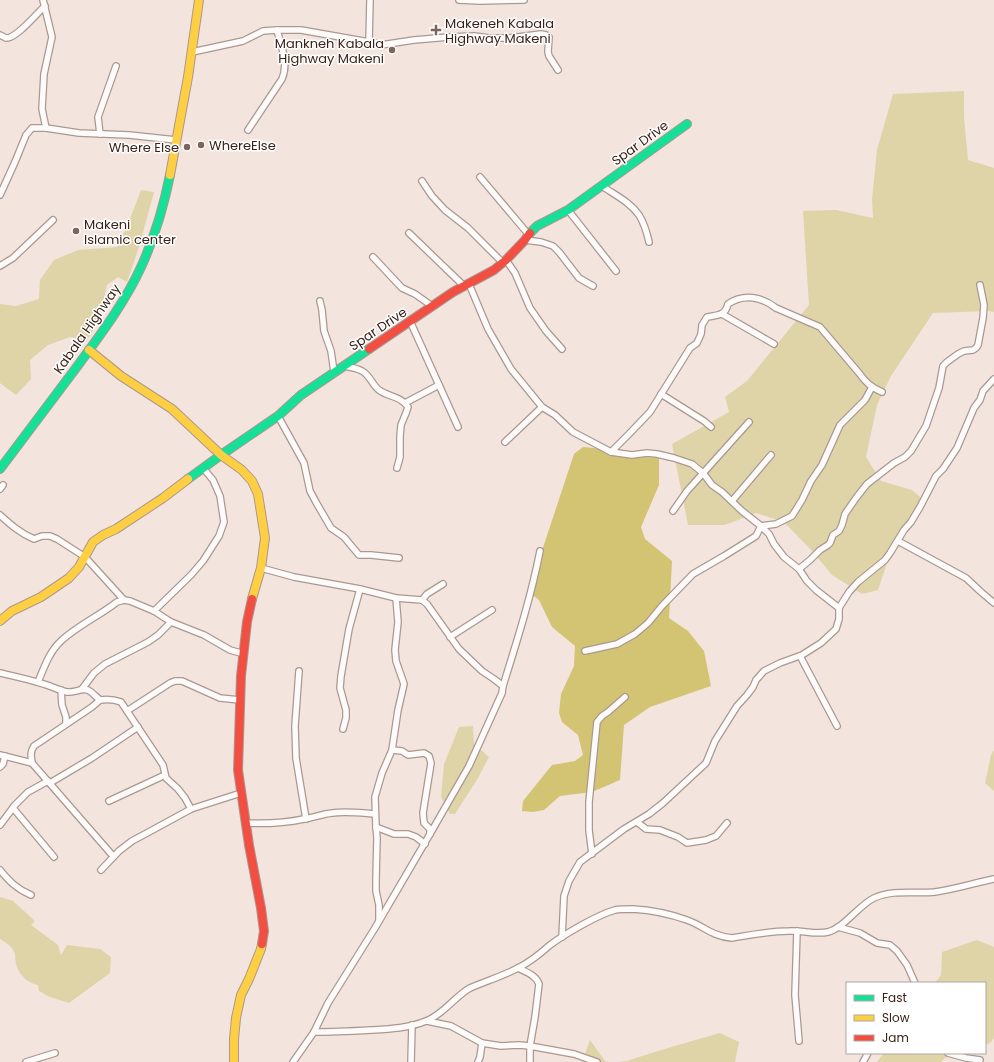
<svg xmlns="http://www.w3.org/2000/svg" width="994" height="1062" font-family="Poppins,sans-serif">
<rect width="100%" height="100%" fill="#f3e4dd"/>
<g fill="#dfd4a7">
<polygon points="964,91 964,117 968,160 994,168 994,312 988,311 933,313 891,376 877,405 866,457 881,481 912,490 926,502 889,557 878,590 862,594 832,575 813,552 784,522 756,513 725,525 688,525 672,444 729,412 725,397 747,381 809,305 803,211 836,210 873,218 872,200 877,150 893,94"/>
<polygon points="141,190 154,192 139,247 127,282 118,277 107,285 101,311 95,328 85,343 79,339 70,337 48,345 30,360 31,379 16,395 0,383 0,304 16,306 39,299 40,280 54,260 78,250 117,247 128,224"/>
<polygon points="473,726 474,744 489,757 478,778 455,814 450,814 441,797 444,764 459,727"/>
<polygon points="994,750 994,791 985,783 991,755"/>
<path d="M0,897L13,901L35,921L31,925L58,945L61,955L67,945L100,949L111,957L110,973L69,1003L50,997L39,991L38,985C28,983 19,975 16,964C15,960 16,955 14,952C12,946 5,942 0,939Z"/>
<polygon points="977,940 994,947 994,1038 990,1043 985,1045 985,983 935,983 941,975 942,952"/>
<polygon points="720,1033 739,1042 735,1062 618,1062 626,1061 668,1048"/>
<polygon points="590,1040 605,1061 608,1062 582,1062"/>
<polygon points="884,1053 960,1053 945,1058 941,1062 877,1062"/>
</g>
<polygon fill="#d3c473" points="583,447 594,448 626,456 659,458 659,485 641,527 645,539 672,561 669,618 688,631 704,651 711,686 650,707 624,725 620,780 592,792 560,796 544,810 533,812 522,811 523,801 552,765 575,761 583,755 578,735 562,722 559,713 561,694 574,666 575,646 552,627 539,600 531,594 531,584 574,454"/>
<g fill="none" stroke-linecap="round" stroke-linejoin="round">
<g stroke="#aa9891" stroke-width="8">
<g id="street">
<polyline points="43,0 52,37 44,74 42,109 46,128"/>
<polyline points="459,0 480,1 524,0"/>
<path d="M0,35C2,36 4,37 6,38C16,39 37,13 45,6"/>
<polyline points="369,42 370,0"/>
<polyline points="192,52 243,41 263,31 277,30 301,30 369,42 381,45 414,40 449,37 474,36 489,38 510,38 541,34 546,35 549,37 548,52 549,56 558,70"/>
<path d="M248,130L282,79C289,63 281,46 277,30"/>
<polyline points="100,134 98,117 116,66"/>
<polyline points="480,177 529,235"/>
<polyline points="422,181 432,196 445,210 468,228 503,263"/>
<path d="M602,186C615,195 630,202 639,215C644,223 647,233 649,242"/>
<polyline points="0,195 15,162 26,135 32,128 46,128 79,133 129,135 176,140"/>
<polyline points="568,210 616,271"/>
<polyline points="409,233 464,286"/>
<polyline points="525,240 541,242 553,246 559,252 579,278 593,286"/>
<polyline points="373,257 402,288 415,294 432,306"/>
<polyline points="506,260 515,273 530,308 546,331 562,349"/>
<polyline points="0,266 13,258 53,220"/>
<polyline points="469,284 488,329 511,369 542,407 555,415 573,432 611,452 632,455 647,453 657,454 674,458 692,464 703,473 712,485 722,492 742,511 761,526 769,534 774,544 784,557 799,569 807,581 816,590 839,608"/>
<polyline points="320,301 322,310 324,331 331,351 334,372"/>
<polyline points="722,314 774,344"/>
<polyline points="410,321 458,427"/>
<path d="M344,366C350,367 357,368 362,371C370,375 372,385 379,390C388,397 401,396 408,407L406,413L401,425L400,437V457L397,468"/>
<polyline points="661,394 704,421 711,427"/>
<polyline points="405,403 439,385"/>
<polyline points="278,416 304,463 310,491 317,504 331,528 344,537 359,555 371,555 399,558"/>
<polyline points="505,442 542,407"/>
<path d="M611,452L629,434L650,412L690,348L697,343L701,334L702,325L707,317C718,315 725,316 728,304C744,293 762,297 776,308L820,327L859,373C866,383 871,387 882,392"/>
<polyline points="0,489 3,485"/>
<polyline points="732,501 771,455"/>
<polyline points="673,511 687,491 749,422"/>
<path d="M0,515C11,525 20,533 34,539L42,536H50L57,539L85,557L124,600"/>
<polyline points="898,541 966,578 981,592 994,603"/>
<polyline points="261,568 294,577 360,589 396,598 422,600 427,604 459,649 482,671 494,679 503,686 502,693 469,766 430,834 375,928 328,1003 314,1032 293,1062"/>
<polyline points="799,569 810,560 820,550 828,545 830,543 833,535 839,531 842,525 845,514 856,498 867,484 894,463 905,457 911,451 926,426 939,388 943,366 947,362 958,354 964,351 973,350 976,348 978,345 983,318 984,305 980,285"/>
<polyline points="124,600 130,601 154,611 171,622 204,635 230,650 244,654"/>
<polyline points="422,600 427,594 443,584"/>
<polyline points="154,611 191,575 203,561 219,536 224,522 220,496 213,480 203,468"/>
<polyline points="450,637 492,610"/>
<polyline points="585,651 617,644 635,634 648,623 662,606 693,574 724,556 756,536 761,526 776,524 792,516 802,500 811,481 822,465 840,425 865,400 872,387"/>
<polyline points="800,656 837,726"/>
<polyline points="299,671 295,726 296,758 306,819"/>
<path d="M0,673C13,676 27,679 40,683C49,685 58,690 67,692C74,693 81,688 88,690C92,692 96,697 100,700C108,699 113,699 121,702L163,765L166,778L178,789L185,798L191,809"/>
<path d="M38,682C44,668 49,652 61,641C77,626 99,616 117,602L124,600"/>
<path d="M503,686C517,641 531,597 540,551"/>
<polyline points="82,689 94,673 105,664 148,642 158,635 171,622"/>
<polyline points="61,690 62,705 66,717 66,724"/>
<path d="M100,700L92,707L34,746C30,752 31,756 32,763L113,856"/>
<polyline points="127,711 170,683 175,681 182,681 220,698 240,700"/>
<polyline points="343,729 346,718 346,710 340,688 341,676 349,629 360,589"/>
<polyline points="392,750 402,751 408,755 424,753 429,756 431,763 423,813 424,823 430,829 430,834"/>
<polyline points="0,755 32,763"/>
<polyline points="0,767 3,764 5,756"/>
<polyline points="50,783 92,758 138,727"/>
<polyline points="109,801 165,775"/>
<polyline points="13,808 54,857"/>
<polyline points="637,822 646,829 660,830 678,837 687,843 706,840 716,836 727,823"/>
<path d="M245,823C265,824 285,823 304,819C313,818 322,814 332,813C346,811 361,813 375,814"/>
<polyline points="0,825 15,805 28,792 48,781"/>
<polyline points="376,827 394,834 408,834 416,837 425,844"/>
<polyline points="592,854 589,830 589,802 597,722 602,716 608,712 625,697"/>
<path d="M0,870C10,882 17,889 31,895"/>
<polyline points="101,870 119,851 132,841 147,833 191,809 241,793"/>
<polyline points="379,919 379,905 376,891 376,879 377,838 376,827 375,797 382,773 392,750 398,710 404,684 396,661 395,650 398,622 396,598"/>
<polyline points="838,927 860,933 877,943 890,945 897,951 907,965 915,983"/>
<polyline points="797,931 795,995 799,1041"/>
<polyline points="562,937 564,896 569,881 580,862 624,829 649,814 663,803 706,763 715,741 737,706 747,695 753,687 756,680 764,671 780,663 802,655 821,643 836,629 839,619 839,608 849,592 858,582 885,560 890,553 904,530 911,522 920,507 936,476 943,469 957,448 974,408 980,400 983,391 994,379"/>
<path d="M518,968C526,972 536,975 539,984L535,1017L530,1046V1062"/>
<polyline points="427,1021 451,1026 482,1043 501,1046 519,1045 530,1046 574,1054 597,1062"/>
<path d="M314,1032C333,1032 353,1031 372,1030C390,1029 409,1028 426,1021C444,1014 454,997 470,988C486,981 503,976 518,968C530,962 540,954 550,945C565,934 597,915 615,910C620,909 627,909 633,909C651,910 670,914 687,920C704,926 711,936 732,938C750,935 770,931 789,931C802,930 816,935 828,932C844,928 859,905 874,898C893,889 915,894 935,892C955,889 974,883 994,879"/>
<polyline points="948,1053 966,1058 980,1060"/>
<polyline points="26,1062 55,1053"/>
<polyline points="411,1062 412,1025"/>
<polyline points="478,1062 480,1057 482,1043"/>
<polyline points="863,1062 868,1053"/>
</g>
</g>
<g stroke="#aa9891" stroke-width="10">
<g id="fast">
<polyline points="530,233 537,226 568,210 687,124"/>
<path d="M0,469C24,437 49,404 73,372C98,338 125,303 142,265C155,236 164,205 170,175"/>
<polyline points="188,479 221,455 278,416 301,395 369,349"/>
</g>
</g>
<g stroke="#aa9891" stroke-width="10">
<g id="slow">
<polyline points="170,175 188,77 199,0"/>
<polyline points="89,350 121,376 172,409 221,455 242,470 252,481 258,494 265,538 261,568 252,599"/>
<polyline points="0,621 12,611 41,597 69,578 79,567 93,542 103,535 116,529 163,498 188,479"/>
<polyline points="234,1062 234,1039 236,1018 241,995 249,979 261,949 262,944"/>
</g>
</g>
<g stroke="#aa9891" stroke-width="10">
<g id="jam">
<polyline points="369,349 453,292 494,270 506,260 525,240 530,233"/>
<polyline points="252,599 247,622 241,676 238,770 249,845 261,908 264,931 262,944"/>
</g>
</g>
<use href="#street" stroke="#fdfbfa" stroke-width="5.5"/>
<use href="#fast" stroke="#16e098" stroke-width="8"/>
<use href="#slow" stroke="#ffcf43" stroke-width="8"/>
<use href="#jam" stroke="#f24e42" stroke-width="8"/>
</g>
<g fill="#7b655c" stroke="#fff" stroke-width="1.5">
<path d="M434 24h4v4h4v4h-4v4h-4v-4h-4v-4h4z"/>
<circle cx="392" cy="50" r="4"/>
<circle cx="201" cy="145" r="4"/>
<circle cx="187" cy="147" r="4"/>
<circle cx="76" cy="231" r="4"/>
</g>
<g text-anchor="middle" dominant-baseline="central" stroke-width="3" stroke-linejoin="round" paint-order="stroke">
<g font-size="13" fill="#3a2117" stroke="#fff" text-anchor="start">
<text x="445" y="23">Makeneh Kabala<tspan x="445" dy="15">Highway Makeni</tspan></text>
<text x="384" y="43" text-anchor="end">Mankneh Kabala<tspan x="384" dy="15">Highway Makeni</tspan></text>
<text x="209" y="145">WhereElse</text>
<text x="179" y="147" text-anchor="end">Where Else</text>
<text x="84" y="224">Makeni<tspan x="84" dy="15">Islamic center</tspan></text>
</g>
<g font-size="13" fill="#3a2117" stroke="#fff">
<text transform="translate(640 143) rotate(-36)">Spar Drive</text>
<text transform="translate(87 329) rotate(-55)">Kabala Highway</text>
<text transform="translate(378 329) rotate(-34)">Spar Drive</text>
</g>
</g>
<rect x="846" y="982" width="140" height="72" fill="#ffffff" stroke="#b0a6a2"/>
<rect x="854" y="995" width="20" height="6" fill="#16e098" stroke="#b0a6a2"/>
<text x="882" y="1002" font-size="12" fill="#3a2117">Fast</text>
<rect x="854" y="1015" width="20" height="6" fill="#ffcf43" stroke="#b0a6a2"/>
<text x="882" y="1022" font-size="12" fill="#3a2117">Slow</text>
<rect x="854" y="1035" width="20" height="6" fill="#f24e42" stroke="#b0a6a2"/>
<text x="882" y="1042" font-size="12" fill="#3a2117">Jam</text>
</svg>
